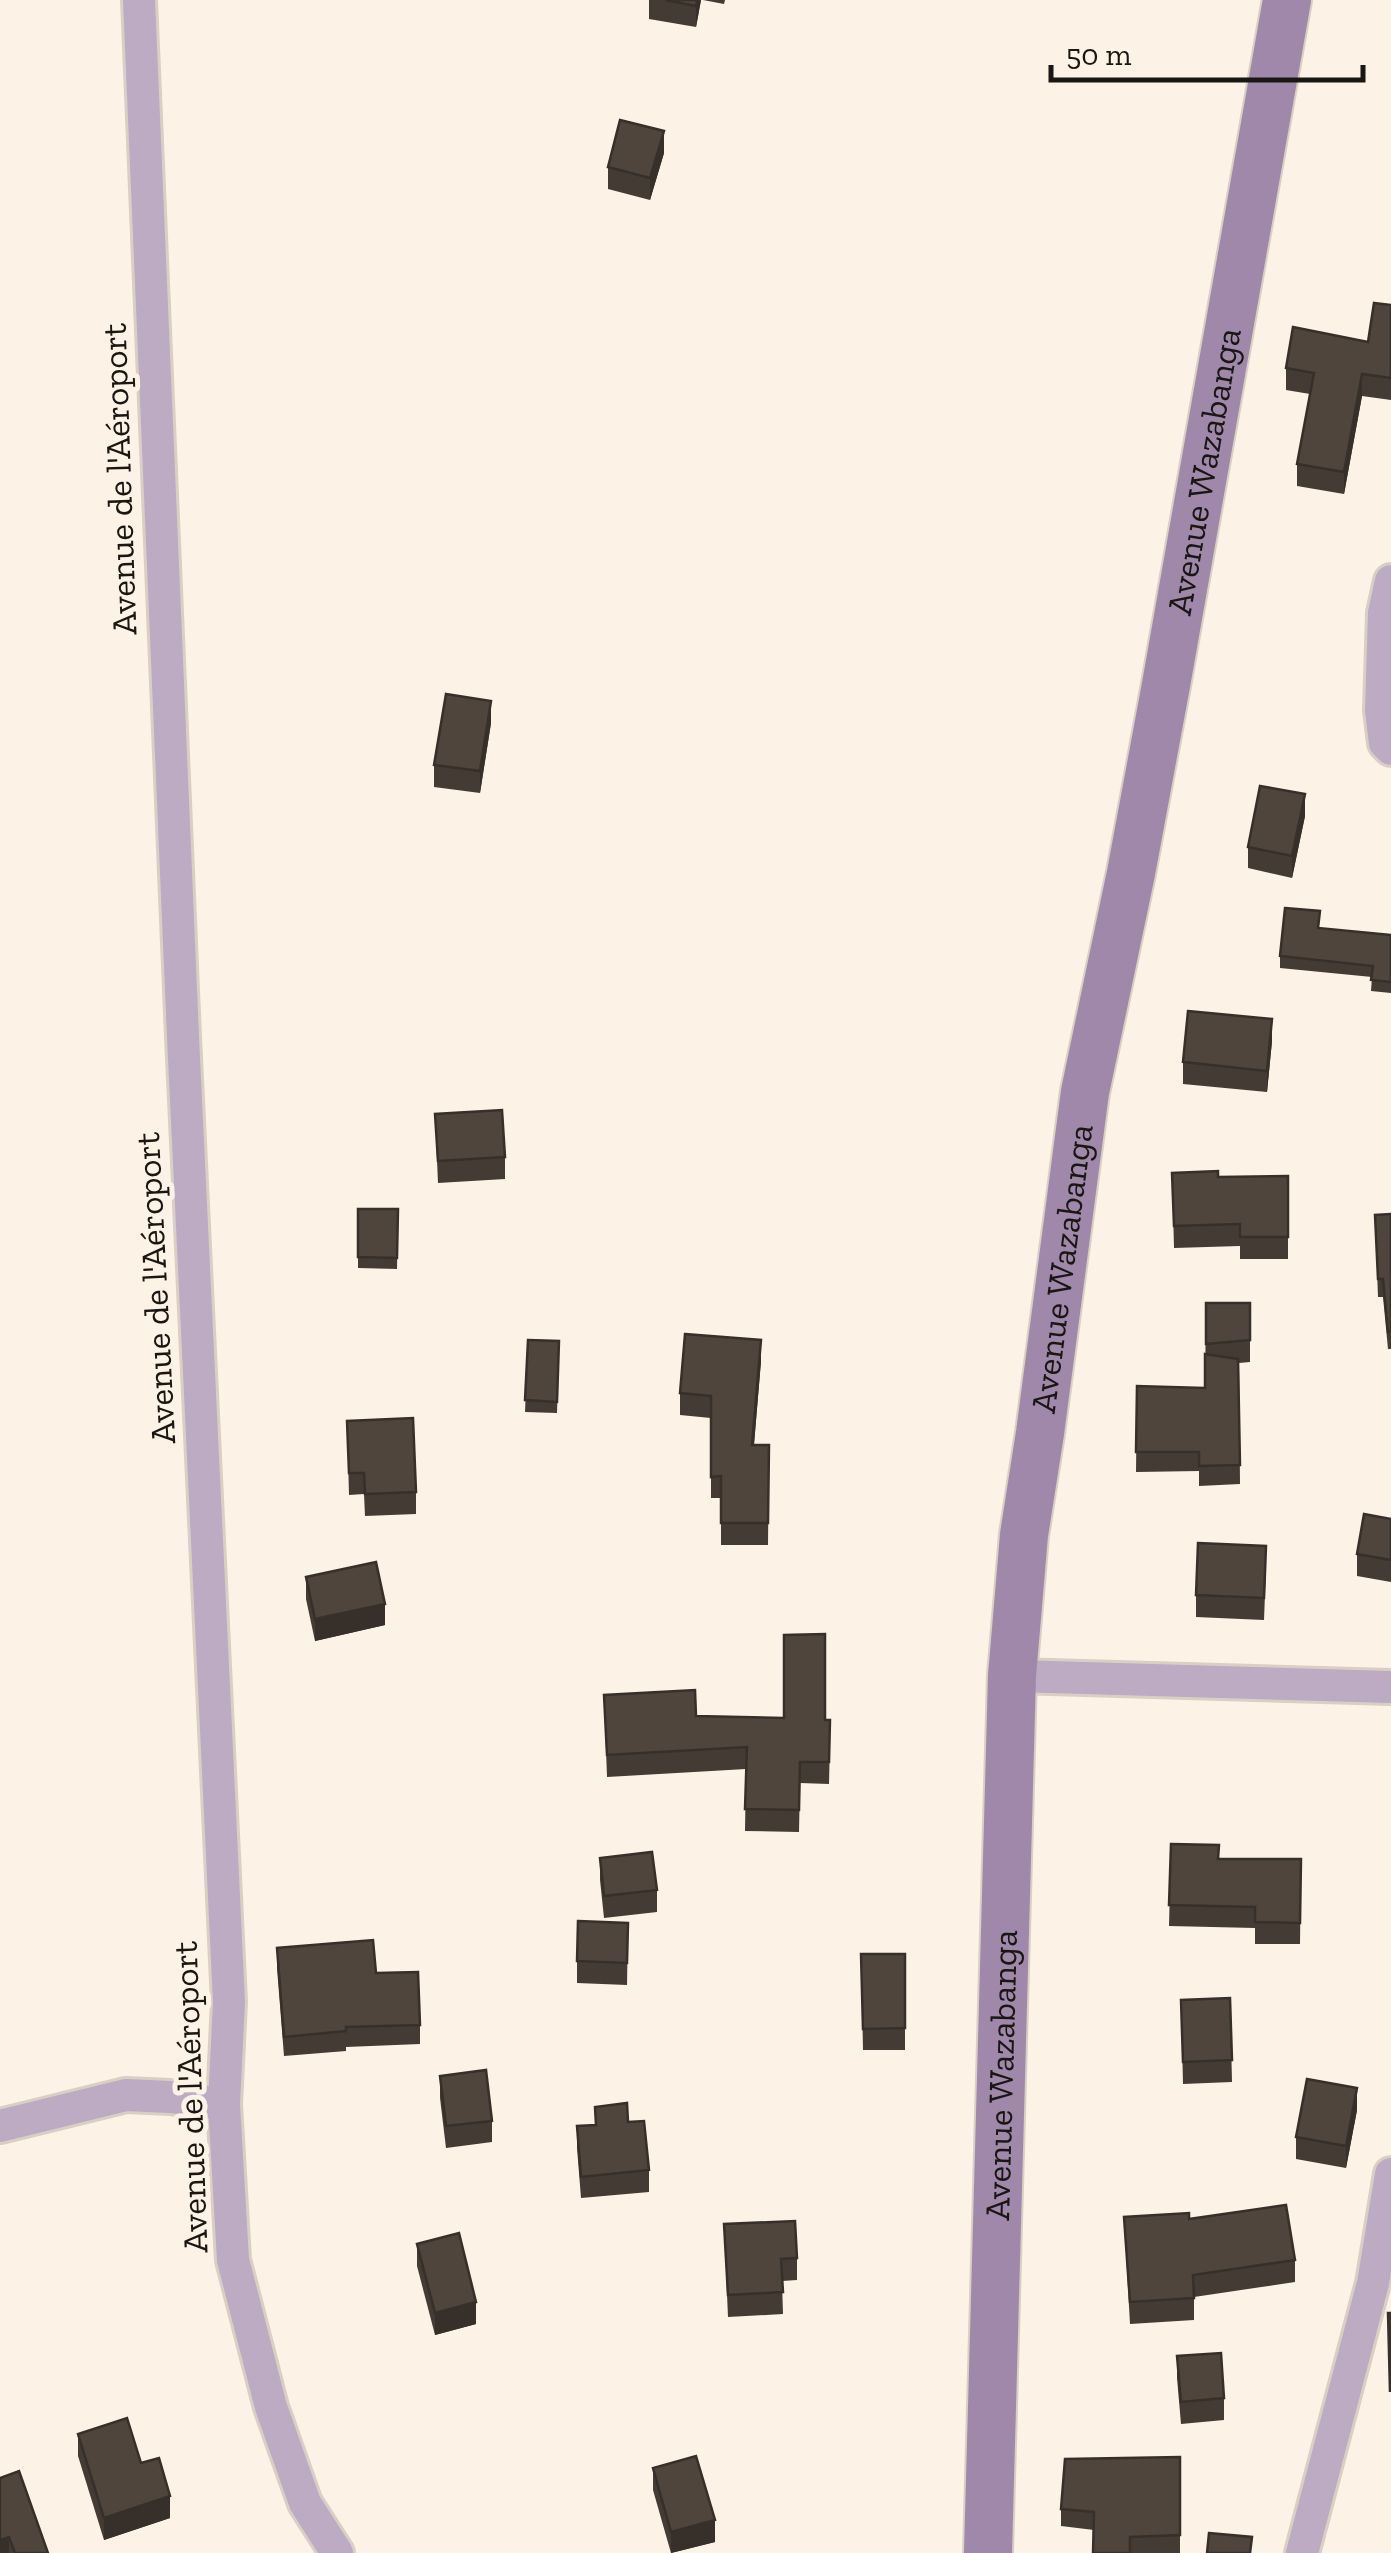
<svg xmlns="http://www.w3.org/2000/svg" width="1391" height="2553" font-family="'Zilla Slab',serif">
<rect width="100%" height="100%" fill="#fdf2e6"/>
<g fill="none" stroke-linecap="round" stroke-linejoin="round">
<g stroke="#d9cfc4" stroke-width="38">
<g id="minor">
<polyline points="139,0 183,1037 229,2002 224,2104 233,2260 271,2407 305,2503 337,2553"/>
<polyline points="1391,581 1384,613 1381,710 1385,743 1391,749"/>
<polyline points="1012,1676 1391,1687"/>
<polyline points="0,2126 126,2095 170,2097 224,2104"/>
<polyline points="1302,2553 1373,2283 1391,2174"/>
</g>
</g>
<g stroke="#d9cfc4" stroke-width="52">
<g id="secondary">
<path id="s1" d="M988,2553L1012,1676L1024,1535L1040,1433L1085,1092L1131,873L1166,685L1287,0"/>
</g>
</g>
<use href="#minor" stroke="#bcabc3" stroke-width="32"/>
<use href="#secondary" stroke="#a088ab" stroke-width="48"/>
</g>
<g fill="#443b34">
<polygon points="649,0 701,0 696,27 649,19"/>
<polygon points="703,0 725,0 724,4"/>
<polygon points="664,153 650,200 608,189 608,167"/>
<polygon points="1391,305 1391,400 1362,396 1344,494 1297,486 1297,464 1310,394 1286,390 1286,368 1368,342"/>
<polygon points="491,723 480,793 434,787 434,765"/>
<polygon points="1305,816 1292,878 1248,868 1248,847"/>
<polygon points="1319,929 1391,935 1391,993 1371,991 1372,977 1280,968 1280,956"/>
<polygon points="1272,1041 1267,1092 1183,1084 1183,1062"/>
<polygon points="435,1114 505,1157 505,1179 438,1183"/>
<polygon points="1172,1173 1218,1177 1288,1176 1288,1259 1240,1259 1240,1246 1174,1248"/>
<polygon points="358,1209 398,1209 397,1269 358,1268"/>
<polygon points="1391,1214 1391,1349 1388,1349 1383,1297 1378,1297 1375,1215"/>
<polygon points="1206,1303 1250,1303 1250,1362 1239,1363 1240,1484 1199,1486 1199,1471 1136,1472 1137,1386 1205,1388"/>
<polygon points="528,1340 559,1341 557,1413 525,1412"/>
<polygon points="761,1361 754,1445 769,1445 768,1545 721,1545 721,1498 711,1498 711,1418 680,1415 680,1393"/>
<polygon points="347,1421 416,1492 416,1514 365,1516 364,1494 349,1495"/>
<polygon points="1391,1519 1391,1582 1357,1576 1357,1554"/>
<polygon points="1266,1568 1264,1620 1196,1617 1196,1595"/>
<polygon points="306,1577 385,1625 315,1641 306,1599"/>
<polygon points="604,1695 696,1716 825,1720 830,1742 829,1784 800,1783 799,1832 745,1831 746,1769 607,1777"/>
<polygon points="1171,1844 1219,1859 1301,1859 1300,1944 1255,1944 1255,1928 1169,1926"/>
<polygon points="600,1858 657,1890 657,1912 604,1918 600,1880"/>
<polygon points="628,1923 627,1985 577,1983 577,1961"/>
<polygon points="277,1948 376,1973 420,2025 420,2044 346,2047 346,2051 284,2056 277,1968"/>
<polygon points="861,1954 905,1954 905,2050 863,2050"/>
<polygon points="1230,1998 1232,2082 1183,2084 1181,2000"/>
<polygon points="440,2076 492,2121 492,2142 446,2148 440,2098"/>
<polygon points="595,2107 628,2122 649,2170 649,2192 581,2198 577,2148 577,2126 595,2125"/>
<polygon points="1357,2110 1346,2168 1296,2159 1296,2137"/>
<polygon points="1124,2217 1189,2219 1295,2260 1295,2282 1194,2297 1194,2320 1130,2324"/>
<polygon points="724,2224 797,2258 797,2280 782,2281 783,2314 728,2317"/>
<polygon points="417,2244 476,2324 435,2335 417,2266"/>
<polygon points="1177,2356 1224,2398 1224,2420 1181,2424 1177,2378"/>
<polygon points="78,2434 141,2463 170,2518 104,2540 78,2456"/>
<polygon points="1180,2457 1180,2553 1093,2553 1094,2530 1061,2526 1061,2509"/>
<polygon points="653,2468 715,2542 671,2553 653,2490"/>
<polygon points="0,2478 48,2553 0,2553"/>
</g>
<g fill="#37302a">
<polygon points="697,0 701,0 696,27 696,6"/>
<polygon points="664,131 664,153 650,200 650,178"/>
<polygon points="1362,374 1362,396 1344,494 1344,472"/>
<polygon points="491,701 491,723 480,793 480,771"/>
<polygon points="1305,794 1305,816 1292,878 1292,856"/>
<polygon points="1272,1019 1272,1041 1267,1092 1267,1071"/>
<polygon points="761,1340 761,1361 752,1467 752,1445"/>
<polygon points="385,1604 385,1625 315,1641 315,1619"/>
<polygon points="1357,2088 1357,2110 1346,2168 1346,2146"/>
<polygon points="476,2302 476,2324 435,2335 435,2313"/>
<polygon points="170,2496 170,2518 104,2540 104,2518"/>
<polygon points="715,2520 715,2542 671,2553 671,2532"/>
<polygon points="9,2537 9,2553 0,2553 0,2540"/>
</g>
<g fill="#4f453c" stroke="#37302a" stroke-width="2.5">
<polygon points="665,0 697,0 696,6"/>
<polygon points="620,120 664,131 650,178 608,167"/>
<polygon points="1374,303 1391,305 1391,378 1362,374 1344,472 1297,464 1314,373 1286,368 1293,327 1368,342"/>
<polygon points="446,694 491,701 480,771 434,765"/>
<polygon points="1260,786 1305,794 1292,856 1248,847"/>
<polygon points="1285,908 1320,911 1318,928 1391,935 1391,982 1371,980 1373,966 1280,956"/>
<polygon points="1188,1011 1272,1019 1267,1071 1183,1062"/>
<polygon points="502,1110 505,1157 438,1161 435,1114"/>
<polygon points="1218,1171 1218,1177 1288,1176 1288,1237 1240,1237 1240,1224 1174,1226 1172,1173"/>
<polygon points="358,1209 398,1209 397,1258 358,1257"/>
<polygon points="1391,1214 1391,1331 1388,1332 1383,1279 1378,1279 1375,1215"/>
<polygon points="1206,1303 1250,1303 1250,1340 1206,1344"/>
<polygon points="685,1334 761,1340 752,1445 769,1445 768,1523 721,1523 721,1476 711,1477 711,1396 680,1393"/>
<polygon points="528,1340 559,1341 557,1402 525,1400"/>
<polygon points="1205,1354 1238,1359 1240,1465 1199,1466 1199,1452 1136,1452 1137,1386 1205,1388"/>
<polygon points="413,1418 416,1492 365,1494 364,1473 349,1473 347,1421"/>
<polygon points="1364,1514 1391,1519 1391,1560 1357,1554"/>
<polygon points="1198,1543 1266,1546 1264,1598 1196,1595"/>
<polygon points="376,1562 385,1604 315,1619 306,1577"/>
<polygon points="825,1634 825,1720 830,1720 829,1762 800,1762 799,1810 745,1809 747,1747 607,1755 604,1695 695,1690 696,1716 784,1718 784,1635"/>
<polygon points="1171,1844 1219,1845 1218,1859 1301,1859 1300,1923 1255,1922 1255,1907 1169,1905"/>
<polygon points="652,1852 657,1890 604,1896 600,1858"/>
<polygon points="578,1921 628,1923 627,1963 577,1961"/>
<polygon points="373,1940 376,1973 418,1972 420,2025 346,2027 346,2031 284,2037 277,1948"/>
<polygon points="861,1954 905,1954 905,2028 863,2029"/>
<polygon points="1230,1998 1232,2060 1183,2062 1181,2000"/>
<polygon points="486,2070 492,2121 446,2126 440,2076"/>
<polygon points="1307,2079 1357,2088 1346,2146 1296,2137"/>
<polygon points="627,2103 628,2122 644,2121 649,2170 581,2177 577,2126 596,2125 595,2107"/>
<polygon points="1286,2205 1295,2260 1193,2275 1194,2298 1130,2302 1124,2217 1189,2213 1189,2219"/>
<polygon points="795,2221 797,2258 781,2259 783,2292 728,2295 724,2224"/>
<polygon points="459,2233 476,2302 435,2313 417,2244"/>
<polygon points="1388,2313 1391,2313 1390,2392"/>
<polygon points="1221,2353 1224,2398 1181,2402 1177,2356"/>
<polygon points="127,2418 141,2463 159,2458 170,2496 104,2518 78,2434"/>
<polygon points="696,2456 715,2520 671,2532 653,2468"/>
<polygon points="1180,2457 1180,2535 1130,2537 1130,2553 1093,2553 1094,2512 1061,2509 1065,2459"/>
<polygon points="19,2471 48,2553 15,2553 9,2537 0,2540 0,2478"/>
<polygon points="1209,2533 1252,2537 1250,2553 1207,2553"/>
</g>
<g text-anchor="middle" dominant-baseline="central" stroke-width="10" stroke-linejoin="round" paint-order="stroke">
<g font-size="35" fill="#1a1612" stroke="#fdf2e6">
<text stroke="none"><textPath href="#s1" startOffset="2098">Avenue Wazabanga</textPath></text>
<text transform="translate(119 479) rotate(-92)">Avenue de l'Aéroport</text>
<text stroke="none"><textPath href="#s1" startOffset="1288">Avenue Wazabanga</textPath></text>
<text transform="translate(155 1288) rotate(-93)">Avenue de l'Aéroport</text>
<text stroke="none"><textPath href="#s1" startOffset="478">Avenue Wazabanga</textPath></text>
<text transform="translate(190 2097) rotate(-92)">Avenue de l'Aéroport</text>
</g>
</g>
<path d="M1051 65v15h312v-15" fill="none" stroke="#1a1612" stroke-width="5"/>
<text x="1066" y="65" font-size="30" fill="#1a1612" stroke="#fdf2e6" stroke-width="8" paint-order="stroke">50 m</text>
</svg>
